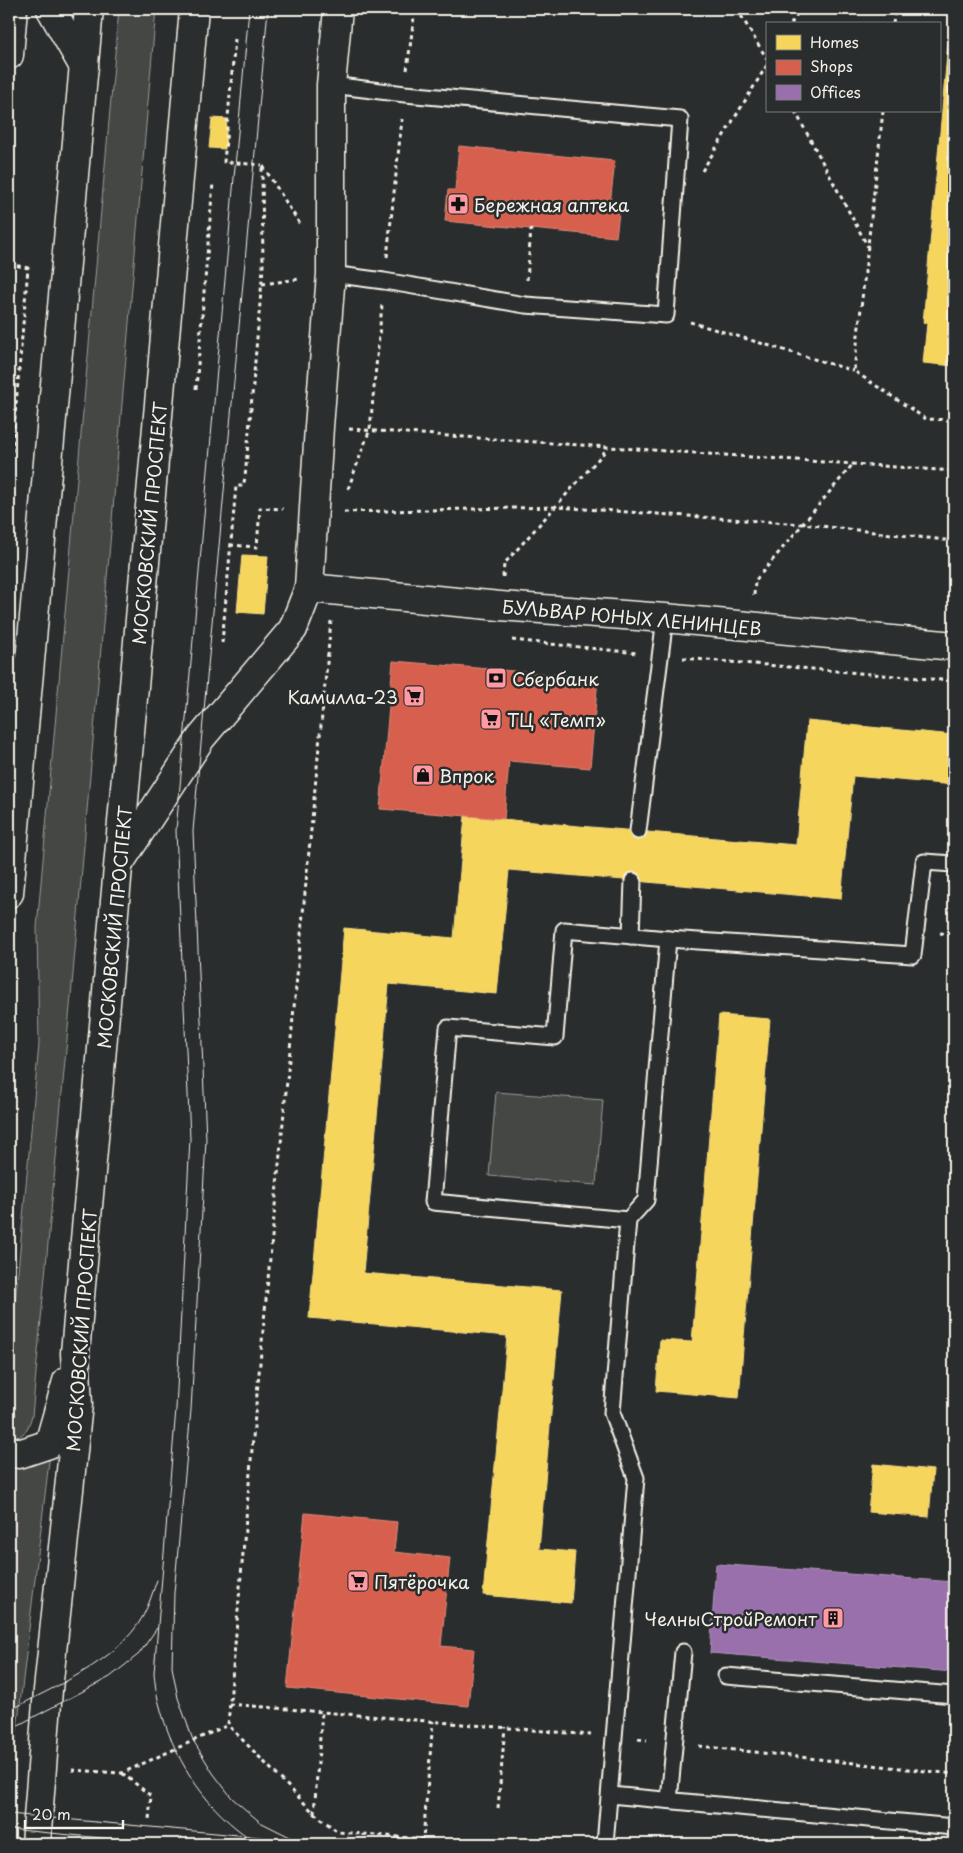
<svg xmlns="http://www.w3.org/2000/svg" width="963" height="1853" font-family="'Playpen Sans',sans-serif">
<rect width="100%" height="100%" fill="#2a2d2e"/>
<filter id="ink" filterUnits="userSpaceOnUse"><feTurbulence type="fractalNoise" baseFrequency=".02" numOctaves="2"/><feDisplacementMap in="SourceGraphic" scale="10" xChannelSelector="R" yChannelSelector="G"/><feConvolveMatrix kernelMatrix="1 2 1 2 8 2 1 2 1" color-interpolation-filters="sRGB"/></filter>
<g filter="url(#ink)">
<g fill="#444645" stroke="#9c9c96">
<polygon points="119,9 156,9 72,985 32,1416 27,1430 19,1437 11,1435 9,1432 9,1369 39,1044 37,927"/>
<polygon points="496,1092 603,1100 596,1185 489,1176"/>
<polygon points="50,1453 14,1755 9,1755 9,1457"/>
</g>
<g fill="#f6d55c" stroke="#f5dd86">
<polygon points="951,9 954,9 954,366 923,363 927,323 923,323"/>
<polygon points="212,118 227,119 225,149 209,148"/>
<polygon points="242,555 268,556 263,614 237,612"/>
<polygon points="807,721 954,735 954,785 853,776 841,899 509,870 497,994 389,984 363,1273 562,1290 539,1549 575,1552 571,1603 483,1595 507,1336 309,1318 344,928 454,938 465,816 796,845"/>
<polygon points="719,1015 770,1019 739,1398 656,1391 660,1340 692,1342"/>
<polygon points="873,1464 933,1470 929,1517 868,1512"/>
</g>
<g fill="#d6604d" stroke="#df8c7c">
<polygon points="459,146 615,161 610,204 620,205 616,237 445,221 448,190 455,190"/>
<polygon points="393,661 598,678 590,768 509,761 504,819 380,809"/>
<polygon points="305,1513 397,1522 394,1552 450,1558 441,1646 474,1649 468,1706 287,1688"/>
</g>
<polygon fill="#9970ab" stroke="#b497bd" points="716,1564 954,1582 954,1672 710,1653"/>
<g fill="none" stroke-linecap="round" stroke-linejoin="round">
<g stroke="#f4f1e8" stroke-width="19">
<g id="lane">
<polyline points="331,85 405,94 680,119 666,315 525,305 384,281 331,274"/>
<polyline points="638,831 665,618"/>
<polyline points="631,936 633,881"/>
<polyline points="628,1220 646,1200 668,939"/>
<polyline points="726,1676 954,1695"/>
<polyline points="610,1795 954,1827"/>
<polyline points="669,1800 683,1652"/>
<polyline points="605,1844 636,1478 612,1413 628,1220 433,1202 448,1028 555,1037 564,930 668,939 913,955 924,862 954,864"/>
</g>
</g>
<g stroke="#f4f1e8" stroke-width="31">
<g id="street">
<polyline points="51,9 84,67"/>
<polyline points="9,55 13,9"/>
<polyline points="309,588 500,606 665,618 954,646"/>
<polyline points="120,862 201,738 293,629 309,588 319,427 331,274 331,85 338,9"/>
</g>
</g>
<g stroke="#f4f1e8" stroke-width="31">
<g id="secondary">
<polyline points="9,893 89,9"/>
<polyline points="9,1450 19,1454 49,1444 67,1381"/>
<polyline points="36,1844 48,1690 78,1404 75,1353 194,9"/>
</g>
</g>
<g stroke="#f4f1e8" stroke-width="3" stroke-dasharray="4 4" stroke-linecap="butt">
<polyline points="737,9 767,59"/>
<polyline points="791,24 800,9"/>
<polyline points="893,24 895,9"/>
<polyline points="235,39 224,162 262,165"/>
<polyline points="407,70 415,9"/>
<polyline points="795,111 868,247"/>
<polyline points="883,111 854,371 926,419 954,420"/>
<polyline points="263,166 300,224"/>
<polyline points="702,171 767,65"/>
<polyline points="387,257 402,119"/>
<polyline points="9,264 28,268 9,484"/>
<polyline points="527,280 531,229"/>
<polyline points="262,284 300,279"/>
<polyline points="690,322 854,371"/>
<polyline points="196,389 213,183"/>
<polyline points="349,429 954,471"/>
<polyline points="348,489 370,429 382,305"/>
<polyline points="344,512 556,507 803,524 954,541"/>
<polyline points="230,545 257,547 260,508 283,509"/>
<polyline points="503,577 504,564 608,448"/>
<polyline points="754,595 755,581 853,464"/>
<polyline points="331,621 255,1415 228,1725 314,1813 338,1832 423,1839 433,1721"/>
<polyline points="512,640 637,653"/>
<polyline points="222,643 236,486 243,486 245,478 263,268 262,165"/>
<polyline points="683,658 954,681"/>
<polyline points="940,933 954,935"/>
<polyline points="229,1704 591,1735"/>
<polyline points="638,1739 647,1740"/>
<polyline points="699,1746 954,1774"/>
<polyline points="72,1770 122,1773 228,1725"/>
<polyline points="122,1773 151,1796 149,1820"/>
<polyline points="498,1808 505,1727"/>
<polyline points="314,1813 322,1712"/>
<polyline points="363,1844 363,1834"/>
</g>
<use href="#lane" stroke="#2a2d2e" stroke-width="15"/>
<use href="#street" stroke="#2a2d2e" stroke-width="28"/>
<use href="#secondary" stroke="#2a2d2e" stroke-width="28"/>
<g stroke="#f4f1e8" stroke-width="1">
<path d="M249,9L176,831L190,1138L176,1409L154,1673C155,1683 156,1694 159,1703C172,1755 202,1804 245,1835C251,1839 259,1841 266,1844"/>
<polyline points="268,9 193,831 206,1140 191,1410 174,1593 172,1667 178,1698 193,1740 213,1773 232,1798 260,1822 296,1840"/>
<path d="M9,1711C54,1686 118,1662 143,1616C149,1605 153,1591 157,1580"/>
<polyline points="9,1730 110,1677 139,1654 157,1628"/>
<polyline points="9,1814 335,1844"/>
<polyline points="9,1829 163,1844"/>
</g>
</g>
</g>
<defs>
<g id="pharmacy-square" transform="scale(1.125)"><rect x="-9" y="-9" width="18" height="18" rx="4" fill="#ff9aa2" stroke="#2a2d2e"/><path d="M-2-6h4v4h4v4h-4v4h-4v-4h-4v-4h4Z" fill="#111"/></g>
<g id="bank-square" transform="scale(1.125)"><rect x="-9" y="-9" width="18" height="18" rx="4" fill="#ff9aa2" stroke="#2a2d2e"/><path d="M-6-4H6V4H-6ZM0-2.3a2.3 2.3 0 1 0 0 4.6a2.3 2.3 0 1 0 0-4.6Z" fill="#111"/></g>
<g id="supermarket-square" transform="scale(1.125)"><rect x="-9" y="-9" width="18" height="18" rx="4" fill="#ff9aa2" stroke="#2a2d2e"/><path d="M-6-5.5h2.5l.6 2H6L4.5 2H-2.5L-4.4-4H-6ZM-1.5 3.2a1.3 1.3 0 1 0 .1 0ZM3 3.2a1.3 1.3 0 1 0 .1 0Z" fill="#111"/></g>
<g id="shop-square" transform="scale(1.125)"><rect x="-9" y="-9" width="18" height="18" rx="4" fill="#ff9aa2" stroke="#2a2d2e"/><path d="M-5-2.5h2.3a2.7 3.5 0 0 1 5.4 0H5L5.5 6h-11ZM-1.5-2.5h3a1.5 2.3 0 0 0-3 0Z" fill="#111"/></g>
<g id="building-square" transform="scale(1.125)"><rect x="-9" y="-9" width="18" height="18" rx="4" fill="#ff9aa2" stroke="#2a2d2e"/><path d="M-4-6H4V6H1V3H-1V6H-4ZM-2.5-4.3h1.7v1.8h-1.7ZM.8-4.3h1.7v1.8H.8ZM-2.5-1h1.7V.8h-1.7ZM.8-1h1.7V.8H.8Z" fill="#111"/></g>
</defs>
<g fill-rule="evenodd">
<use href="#pharmacy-square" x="458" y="204"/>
<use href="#bank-square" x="496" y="678"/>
<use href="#supermarket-square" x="414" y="696"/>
<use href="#supermarket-square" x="491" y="719"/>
<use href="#shop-square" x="423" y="775"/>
<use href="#supermarket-square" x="358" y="1581"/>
<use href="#building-square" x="833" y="1618"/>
</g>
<g text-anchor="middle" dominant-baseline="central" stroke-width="5" stroke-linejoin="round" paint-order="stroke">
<g font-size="18" fill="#f4f1e8" stroke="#2a2d2e" text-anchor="start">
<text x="474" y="204">Бережная аптека</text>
<text x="512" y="678">Сбербанк</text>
<text x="398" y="696" text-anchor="end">Камилла-23</text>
<text x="507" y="719">ТЦ «Темп»</text>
<text x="439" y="775">Впрок</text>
<text x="374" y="1581">Пятёрочка</text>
<text x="817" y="1618" text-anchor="end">ЧелныСтройРемонт</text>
</g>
<g font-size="18" fill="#f4f1e8" stroke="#2a2d2e">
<text transform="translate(149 523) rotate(-85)">МОСКОВСКИЙ ПРОСПЕКТ</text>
<text transform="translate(632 617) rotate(5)">БУЛЬВАР ЮНЫХ ЛЕНИНЦЕВ</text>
<text transform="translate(114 927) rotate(-85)">МОСКОВСКИЙ ПРОСПЕКТ</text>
<text transform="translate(81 1330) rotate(-86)">МОСКОВСКИЙ ПРОСПЕКТ</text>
</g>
</g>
<rect width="963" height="1853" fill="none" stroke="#2a2d2e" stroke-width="30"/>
<rect x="15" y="15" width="933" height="1823" fill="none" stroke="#f4f1e8" stroke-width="2" filter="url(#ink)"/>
<rect x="766" y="22" width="175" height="90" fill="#2a2d2e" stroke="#7b7b78"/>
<rect x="776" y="35" width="25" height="15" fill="#f6d55c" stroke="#7b7b78"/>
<text x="810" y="48" font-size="15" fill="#f4f1e8">Homes</text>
<rect x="776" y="60" width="25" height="15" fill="#d6604d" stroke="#7b7b78"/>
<text x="810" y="72" font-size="15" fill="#f4f1e8">Shops</text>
<rect x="776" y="85" width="25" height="15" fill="#9970ab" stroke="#7b7b78"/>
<text x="810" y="98" font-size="15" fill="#f4f1e8">Offices</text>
<path d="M25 1820v8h98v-8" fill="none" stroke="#f4f1e8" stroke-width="2.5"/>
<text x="32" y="1820" font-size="15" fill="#f4f1e8" stroke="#2a2d2e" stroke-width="4" paint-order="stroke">20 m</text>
</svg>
